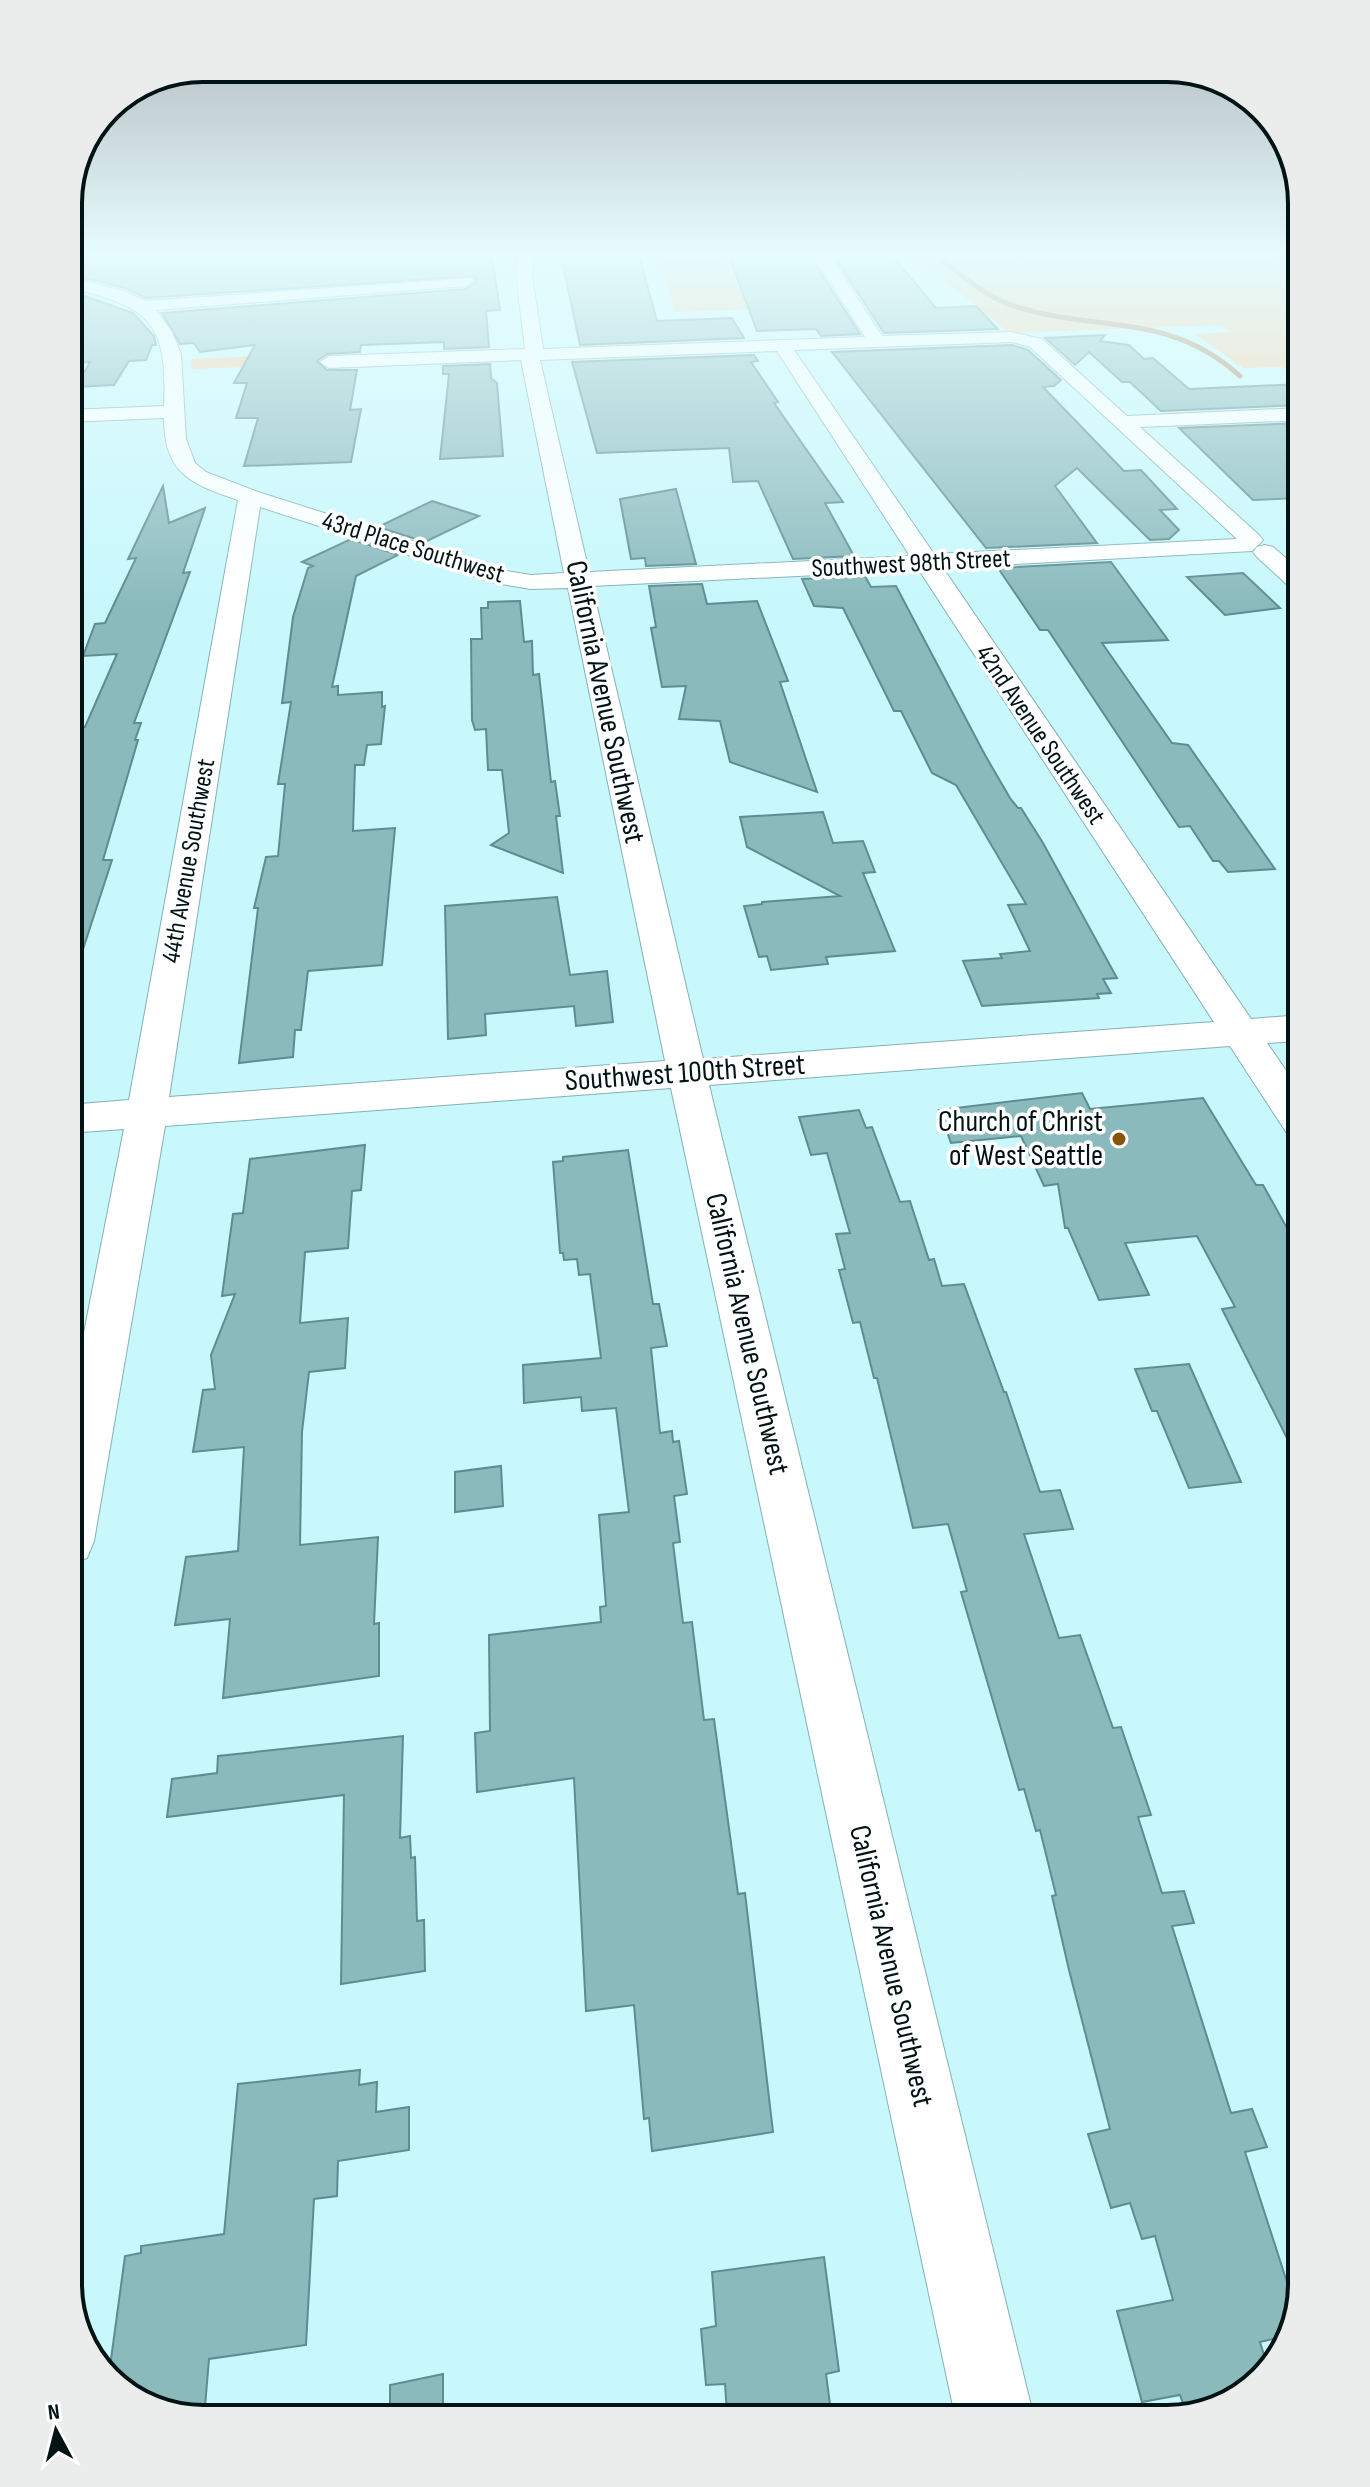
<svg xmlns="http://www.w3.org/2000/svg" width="1370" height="2487" font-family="'Sofia Sans Condensed',sans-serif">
<rect width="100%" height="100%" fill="#c8f8fc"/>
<g fill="#facb9e">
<polygon points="659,256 717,256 763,309 675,312"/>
<path d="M915,256H1302V380L1282,367L1243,368L1195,334L1230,332L1221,325L1008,333C979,305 945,284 915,256Z"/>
<polygon points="331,353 329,364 191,369 192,359"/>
</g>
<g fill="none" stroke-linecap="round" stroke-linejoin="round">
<g stroke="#ac8456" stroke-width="5">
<path d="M936,256C961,273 984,297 1014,306C1098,333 1168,311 1240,376"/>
<polyline points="1281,256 1302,262"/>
</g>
</g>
<g fill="#8bbabd" stroke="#5f8c8f" stroke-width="2">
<polygon points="68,256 492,256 500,310 486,311 489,347 444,349 444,342 361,345 360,352 327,354 317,361 327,370 357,370 350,410 361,409 351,462 244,466 258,418 236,418 247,383 234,383 255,345 200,352 194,343 180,344 162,313 465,289 476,282 474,276 146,298 125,288 68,274"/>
<polygon points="561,256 639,256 657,321 732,318 744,338 580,345"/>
<polygon points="729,256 812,259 860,334 821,336 816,329 757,331"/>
<polygon points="883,256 888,262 897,261 936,308 976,306 998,329 884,333 835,258"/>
<polygon points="68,290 133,313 154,336 156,345 152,345 146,360 129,361 114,385 76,387 90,362 68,363"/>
<polygon points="1105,335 1100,341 1129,345 1144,359 1153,358 1189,389 1302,384 1302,405 1161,411 1130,382 1122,382 1089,352 1075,365 1045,338"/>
<polygon points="1012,345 1028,350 1061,380 1054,386 1043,387 1124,471 1141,470 1177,509 1160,510 1179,530 1169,539 1150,540 1077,468 1055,486 1097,543 986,548 832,352"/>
<polygon points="754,355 758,361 751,362 778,402 774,403 843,502 825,503 854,556 793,559 758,481 733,482 729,448 597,453 572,362"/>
<polygon points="490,364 491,378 497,383 503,456 440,459 449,374 443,374 443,366"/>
<polygon points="1302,423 1302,498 1253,500 1179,428"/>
<polygon points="163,486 169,523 205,508 183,573 190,572 134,723 141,723 135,740 138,740 103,860 112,860 75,974 68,973 68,755 80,727 85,727 117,654 83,656 95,624 105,623 136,558 128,559"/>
<polygon points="676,489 696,564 646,566 645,558 631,559 620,499"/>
<polygon points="432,501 479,516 425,542 378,527"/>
<polygon points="351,539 398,555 356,576 332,687 338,686 338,695 382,692 382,707 385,706 381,744 367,745 364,765 355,765 353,831 395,828 382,965 308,971 301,1030 295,1030 293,1057 239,1063 258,908 254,908 266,857 278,856 285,784 278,784 291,702 282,703 293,617 308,568 313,566 302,562"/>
<polygon points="1111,562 1168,640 1102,643 1172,743 1188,745 1275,869 1228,872 1219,861 1213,861 1190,826 1179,827 1048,630 1040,630 998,568"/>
<polygon points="1243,573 1280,608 1225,615 1187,577"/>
<polygon points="865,576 871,587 896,586 985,755 1010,798 1018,808 1021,808 1043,843 1117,978 1103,979 1111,993 1097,994 1099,998 982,1006 963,961 1002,958 1000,954 1030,951 1008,905 1026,904 956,785 932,773 901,711 894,711 843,608 814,606 802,579"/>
<polygon points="702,584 707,604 757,601 788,681 780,682 817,792 730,762 720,721 679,719 686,686 662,687 651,628 656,627 649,586"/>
<polygon points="520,601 524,642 532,641 533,675 539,674 551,782 555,781 560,816 556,816 563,873 491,845 509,833 502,770 488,770 486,729 475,730 472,720 471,639 482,639 481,608 488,608 488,602"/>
<polygon points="823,812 833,843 863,841 875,872 863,873 895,951 826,957 828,964 771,970 767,956 759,957 744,906 762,904 762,902 840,896 747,847 740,817"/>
<polygon points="557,897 570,975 607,971 613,1022 576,1026 574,1006 485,1014 486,1035 448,1039 445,906"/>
<polygon points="1082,1093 1090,1109 1203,1098 1256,1185 1263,1185 1292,1237 1302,1236 1302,1468 1222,1309 1235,1307 1197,1236 1125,1243 1149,1295 1099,1300 1068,1228 1065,1228 1058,1184 1044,1186 1021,1136 951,1143 939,1110"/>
<polygon points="859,1110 866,1128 872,1127 900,1202 910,1201 929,1260 934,1259 942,1286 964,1284 1004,1392 1006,1392 1040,1492 1060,1490 1073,1529 1024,1534 1059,1638 1080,1635 1113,1728 1121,1727 1151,1815 1138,1817 1162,1893 1184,1891 1194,1923 1172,1926 1231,2113 1252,2109 1267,2147 1245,2152 1295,2307 1286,2336 1260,2342 1268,2368 1219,2409 1185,2409 1180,2395 1142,2402 1117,2311 1173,2300 1155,2236 1142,2239 1130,2203 1111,2208 1088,2134 1110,2129 1069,1970 1052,1896 1056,1895 1040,1830 1036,1831 1024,1789 1019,1790 961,1592 967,1591 948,1524 913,1528 877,1378 874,1378 860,1322 853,1323 839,1270 845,1269 836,1234 850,1233 827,1153 811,1155 799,1117"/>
<polygon points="365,1145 361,1190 352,1191 348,1248 305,1252 300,1323 348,1318 345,1368 309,1372 302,1432 300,1545 378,1537 374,1624 379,1623 379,1676 223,1698 230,1619 175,1625 186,1557 238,1551 244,1447 193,1452 203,1390 215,1389 211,1355 235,1294 222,1296 233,1214 243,1213 250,1159"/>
<polygon points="628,1150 653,1304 659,1304 667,1346 651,1348 660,1433 672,1431 673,1442 679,1441 687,1494 674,1496 680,1542 673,1543 683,1623 692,1622 704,1720 714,1719 738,1894 745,1893 773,2132 652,2151 649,2118 644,2119 634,2005 586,2011 574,1778 477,1792 475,1733 490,1731 489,1635 601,1622 600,1607 606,1606 599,1515 629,1512 616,1408 582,1411 581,1397 524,1403 523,1365 601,1358 590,1274 579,1275 577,1259 564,1260 563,1253 560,1253 553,1162 563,1161 563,1157"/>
<polygon points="1189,1364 1241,1482 1189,1488 1157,1411 1152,1411 1135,1369"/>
<polygon points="501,1466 503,1506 455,1512 455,1472"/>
<polygon points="403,1736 400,1838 410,1836 411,1858 415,1857 417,1921 424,1920 425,1971 341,1984 344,1795 167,1817 172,1779 217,1773 218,1756"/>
<polygon points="360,2070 359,2085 377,2082 376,2112 409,2107 409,2150 338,2161 337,2196 314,2199 306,2345 209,2359 204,2419 194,2419 127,2396 109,2374 125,2256 141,2253 141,2246 224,2234 238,2084"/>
<polygon points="824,2257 839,2371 826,2374 831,2412 727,2413 725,2384 706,2385 701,2329 716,2326 712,2272"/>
<polygon points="443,2374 443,2416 390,2417 390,2385"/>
</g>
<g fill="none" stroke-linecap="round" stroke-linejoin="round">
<g stroke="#83b1b5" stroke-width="2">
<g id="minor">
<path d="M518,256H534L532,275L543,349L865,337L814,256H830L882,336L1012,332L1042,339L1127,416L1302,408V420L1140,427L1259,535L1263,540L1252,551L943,568L1251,1019L1302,1015V1041L1267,1043L1302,1094V1140L1288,1135L1230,1046L709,1085L1032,2410L954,2411L671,1088L165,1126L94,1541L87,1558L68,1565V1414L124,1129L68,1133V1105L129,1100L238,500C191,484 164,474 164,418L68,422V410L164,406C168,318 148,308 68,287V277L124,291L145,301L471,278L473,281L465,286L156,310L172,332L181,354L186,439L195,463L206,472L258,492L507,571L531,575L564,573L521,360L329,368L320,362L329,356L525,349L516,275ZM1012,342L1030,347L1237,539L934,554L794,350ZM777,351L910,556L589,572L540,360ZM260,507L495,583L531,589L568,588L665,1061L169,1097ZM919,570L1214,1022L703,1059L592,586Z"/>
<polygon points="1265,545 1273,547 1302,572 1302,592 1293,590 1257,557 1253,552 1257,547"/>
</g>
</g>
<use href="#minor" fill="#fff" fill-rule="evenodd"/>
</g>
<linearGradient id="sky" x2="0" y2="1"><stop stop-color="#adb4b9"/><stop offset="0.42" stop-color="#e6fcfe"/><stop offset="1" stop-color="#e6fcfe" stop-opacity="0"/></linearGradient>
<rect width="1370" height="604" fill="url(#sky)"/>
<circle fill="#8b5308" stroke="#fff" stroke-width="3" cx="1119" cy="1139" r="8"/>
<g text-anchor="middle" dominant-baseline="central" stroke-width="7" stroke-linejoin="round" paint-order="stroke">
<g font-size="26" fill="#021314" stroke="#fff">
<text transform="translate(413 548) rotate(17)">43rd Place Southwest</text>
<text transform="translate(911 564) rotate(-3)">Southwest 98th Street</text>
<text transform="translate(1040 735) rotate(56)">42nd Avenue Southwest</text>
<text transform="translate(189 861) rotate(-80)">44th Avenue Southwest</text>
</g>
<g font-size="30" fill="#021314" stroke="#fff">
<text transform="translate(605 702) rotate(78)">California Avenue Southwest</text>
<text transform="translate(685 1073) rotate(-4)">Southwest 100th Street</text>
<text transform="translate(747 1334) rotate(77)">California Avenue Southwest</text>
<text transform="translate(891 1966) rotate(77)">California Avenue Southwest</text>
</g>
<g font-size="30" fill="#021314" stroke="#fff" text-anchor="end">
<text x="1103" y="1122">Church of Christ<tspan x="1103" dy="34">of West Seattle</tspan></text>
</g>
</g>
<path d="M0 0H1370V2487H0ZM203 82H1167A121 121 0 0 1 1288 203V2284A121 121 0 0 1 1167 2405H203A121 121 0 0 1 82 2284V203A121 121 0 0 1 203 82Z" fill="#ebecec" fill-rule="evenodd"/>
<path fill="none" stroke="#021314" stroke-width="4" d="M203 82H1167A121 121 0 0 1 1288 203V2284A121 121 0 0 1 1167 2405H203A121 121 0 0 1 82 2284V203A121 121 0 0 1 203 82Z"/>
<g transform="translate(56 2431) rotate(353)" stroke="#ffffff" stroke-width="6" paint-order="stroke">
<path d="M0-6L14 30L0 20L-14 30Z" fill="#021314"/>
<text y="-12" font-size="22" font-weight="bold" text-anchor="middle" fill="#021314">N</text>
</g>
</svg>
